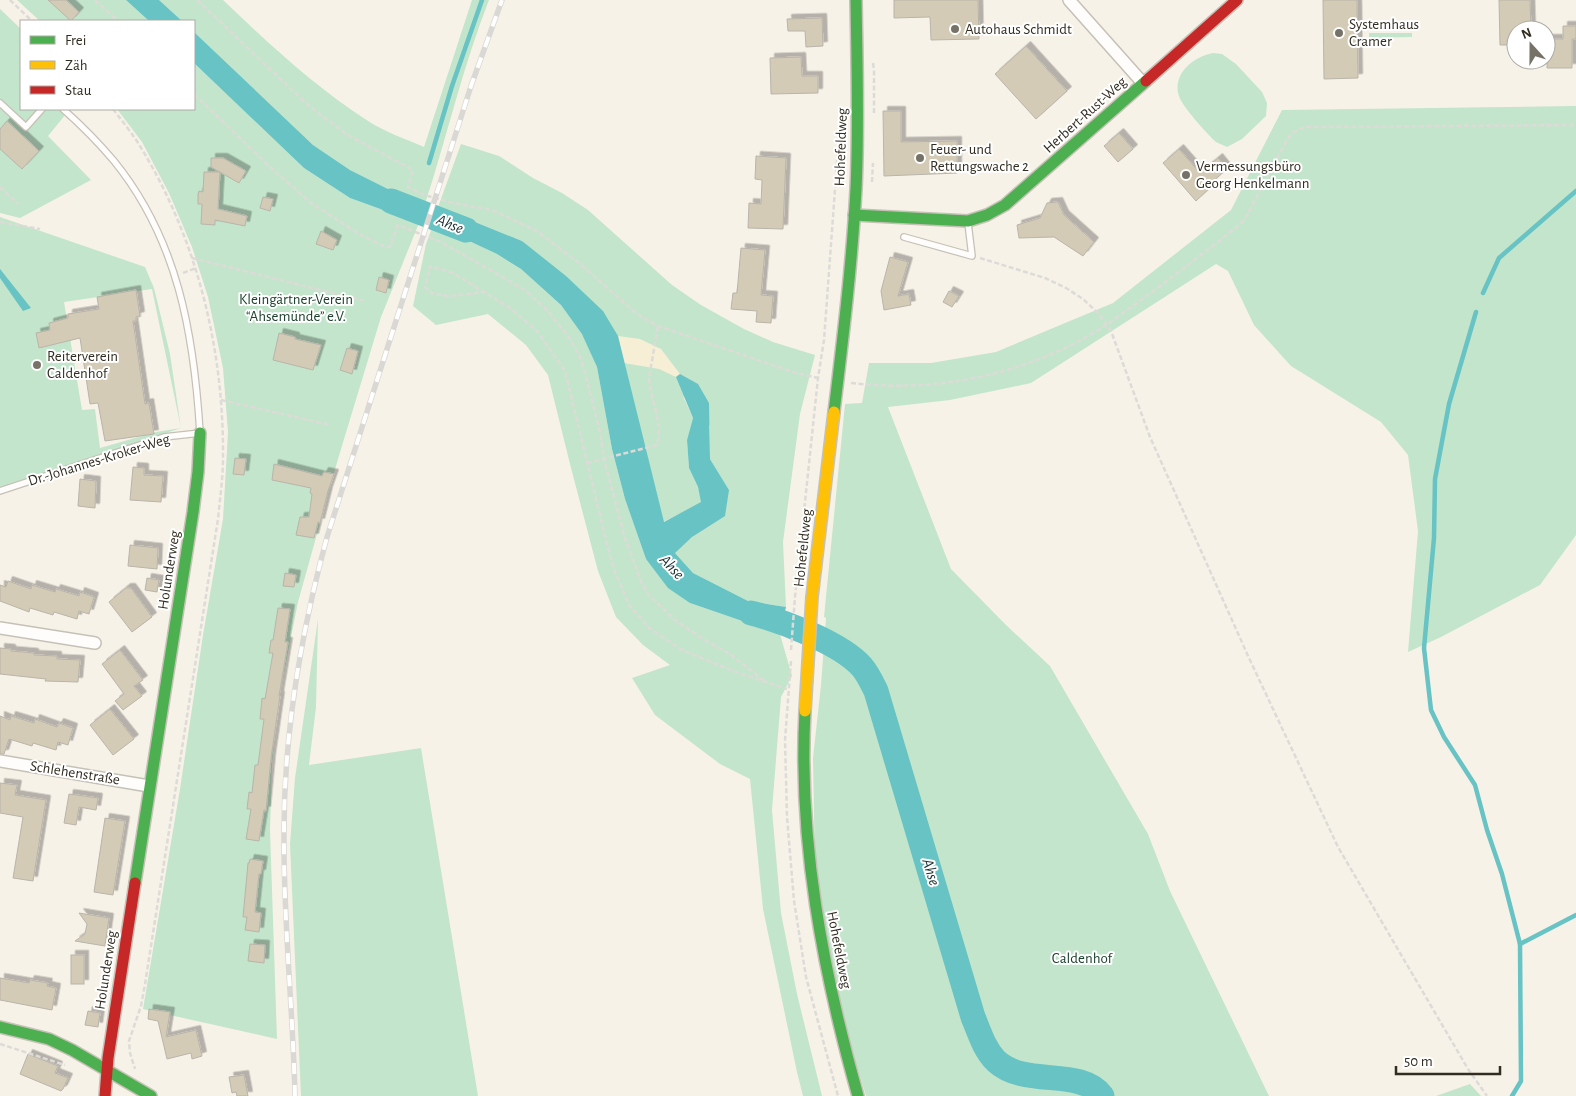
<svg xmlns="http://www.w3.org/2000/svg" width="1576" height="1096" font-family="'Alegreya Sans',sans-serif">
<defs>
<filter id="shadow"><feDropShadow dx="4.5" dy="-4.5" stdDeviation="0" flood-color="#0004"/></filter>
</defs>
<rect width="100%" height="100%" fill="#f7f2e8"/>
<g fill="#c3e5cb" fill-rule="evenodd">
<polygon points="17,0 126,0 149,21 40,21"/>
<path d="M159,0H223C268,43 315,87 368,121C385,132 406,139 424,147L472,0H489C463,66 447,136 425,204L410,200L350,170L313,145L194,32V21H182Z"/>
<polygon points="0,9 21,29 21,109 70,109 48,136 91,180 20,218 0,213"/>
<polygon points="1369,33 1412,33 1412,37 1369,38"/>
<path d="M1213,53L1222,54L1236,64L1262,92L1267,103L1266,116L1242,139L1227,147C1224,145 1219,144 1216,142C1209,136 1181,105 1179,96C1172,74 1193,57 1213,53Z"/>
<polygon points="194,63 304,168 350,198 419,223 381,317 338,459 298,602 279,698 272,763 270,830 277,1039 143,1009 180,789 203,635 223,519 228,432 223,368 208,297 192,247 169,193 142,142 117,109 194,109"/>
<polygon points="1576,106 1576,535 1540,585 1441,637 1408,652 1418,531 1408,455 1381,422 1291,366 1254,325 1228,271 1216,264 1031,383 950,400 888,407 951,569 1006,625 1050,666 1148,834 1170,891 1269,1096 866,1096 839,1008 815,871 813,758 821,685 826,618 824,617 845,404 862,403 869,363 931,363 996,352 1113,303 1231,210 1282,110"/>
<polygon points="461,144 499,156 533,178 562,193 588,210 672,285 701,305 744,329 773,342 815,355 800,414 783,542 786,607 748,601 693,573 674,552 692,537 729,490 710,459 710,426 683,396 693,418 687,440 689,468 698,487 702,503 663,522 618,337 522,241 438,207"/>
<path d="M0,217L145,267L154,288L170,354L181,428L0,489ZM152,289L181,428L156,432L100,448L95,409L82,410L64,302Z"/>
<polygon points="432,228 467,240 497,254 521,269 561,305 583,334 597,367 612,449 625,499 646,559 690,603 780,634 792,676 781,697 772,810 781,913 797,994 822,1096 803,1096 797,1072 763,909 750,779 720,764 655,715 632,678 670,665 643,645 616,617 598,571 570,464 548,375 526,345 488,314 436,325 413,306 426,244"/>
<polygon points="318,619 316,707 309,765 421,748 478,1096 301,1096 290,844 295,778"/>
<polygon points="1470,1084 1481,1096 1436,1096"/>
</g>
<polygon fill="#f6efd6" points="618,336 640,339 661,349 680,374 676,377 659,369 624,363"/>
<g fill="#67c3c4">
<polygon points="126,0 159,0 182,21 149,21"/>
<polygon points="194,32 313,145 350,170 410,200 425,204 419,223 350,198 304,168 194,63"/>
<polygon points="438,207 522,241 566,276 603,311 618,336 664,522 701,502 698,487 689,468 687,440 693,418 676,377 680,374 698,384 709,403 710,459 729,490 725,516 692,537 675,553 693,573 748,601 786,607 780,634 690,603 668,588 646,559 625,499 612,449 597,367 582,334 561,305 521,269 497,254 467,240 432,228"/>
<polygon points="0,269 31,308 23,311 0,278"/>
</g>
<g fill="none" stroke-linecap="round" stroke-linejoin="round">
<g stroke="#67c3c4" stroke-width="4.5">
<polyline points="429,163 452,86 482,0"/>
<polyline points="1483,293 1499,258 1576,191"/>
<polyline points="1476,312 1449,404 1435,479 1434,538 1424,648 1431,710 1444,737 1475,785 1487,830 1502,874 1520,944 1521,1081 1512,1096"/>
<polyline points="1520,944 1576,915"/>
</g>
<g stroke="#67c3c4" stroke-width="25">
<polyline points="391,201 466,230"/>
<path d="M751,613C782,621 841,643 862,667C868,674 872,683 876,691L973,1017C979,1031 984,1049 996,1061C1025,1088 1080,1067 1102,1096"/>
</g>
</g>
<g fill="#d3cbb6" stroke="#b9b4aa" filter="url(#shadow)">
<polygon points="48,0 66,0 79,12 71,21"/>
<polygon points="894,0 978,0 979,39 931,40 930,17 894,18"/>
<polygon points="1323,0 1357,0 1358,78 1324,79"/>
<polygon points="1499,0 1530,0 1531,30 1516,30 1516,45 1500,45"/>
<polygon points="822,18 823,46 806,47 805,31 788,31 787,19"/>
<polygon points="1563,26 1576,26 1576,39 1572,39 1572,68 1547,68 1547,39 1563,39"/>
<polygon points="1026,46 1067,91 1036,119 995,74"/>
<polygon points="801,57 802,76 818,76 818,93 771,94 770,58"/>
<polygon points="883,111 901,111 901,142 957,141 957,173 884,176"/>
<polygon points="7,121 39,151 22,169 0,149 0,129"/>
<polygon points="1119,133 1133,149 1118,162 1104,146"/>
<polygon points="1179,149 1200,173 1218,158 1227,169 1210,184 1212,186 1196,201 1163,163"/>
<polygon points="756,156 786,158 783,229 748,228 749,203 761,204 762,180 755,179"/>
<polygon points="211,158 223,158 246,171 239,183 211,167"/>
<polygon points="204,172 220,172 218,209 247,216 245,226 215,220 215,225 201,224 202,204 198,204 198,194 199,191 203,192"/>
<polygon points="263,197 273,199 270,211 260,208"/>
<polygon points="1058,202 1064,215 1094,242 1083,256 1054,237 1019,238 1017,225 1040,218 1047,203"/>
<polygon points="321,231 337,240 333,250 316,244"/>
<polygon points="741,248 765,250 761,295 773,296 771,323 756,322 757,311 731,309 733,293 737,293"/>
<polygon points="890,257 908,262 898,296 909,294 911,305 884,310 881,291"/>
<polygon points="379,277 389,280 386,293 376,290"/>
<polygon points="136,290 140,316 136,317 136,321 133,321 145,404 149,403 154,434 105,441 98,403 90,404 80,338 39,348 36,333 50,330 49,323 68,318 68,314 99,309 97,297"/>
<polygon points="949,291 959,296 952,307 943,302"/>
<polygon points="279,333 295,337 295,339 321,345 313,370 273,360"/>
<polygon points="347,348 358,351 352,374 340,370"/>
<polygon points="235,458 246,459 244,475 233,474"/>
<polygon points="274,464 322,476 324,472 334,474 328,491 320,523 318,522 314,538 296,535 300,517 309,517 312,494 310,493 311,488 272,480"/>
<polygon points="133,467 144,468 144,475 163,476 161,502 130,500"/>
<polygon points="80,479 96,481 95,508 78,506"/>
<polygon points="130,545 158,548 157,569 128,566"/>
<polygon points="285,573 296,575 294,587 283,586"/>
<polygon points="147,578 159,580 157,592 145,590"/>
<polygon points="8,581 31,589 32,585 55,592 56,589 79,596 80,592 94,597 89,614 79,611 77,619 54,612 53,615 30,608 29,612 0,601 0,585 6,587"/>
<polygon points="126,588 131,588 152,617 132,632 109,602"/>
<polygon points="278,608 290,609 285,642 288,642 279,696 280,696 271,758 266,811 264,810 259,841 246,839 251,809 247,809 249,792 252,793 255,765 258,765 264,719 260,719 262,698 265,699 273,653 269,653 271,640 273,640"/>
<polygon points="0,648 11,649 11,651 34,653 34,655 57,656 57,659 80,660 78,682 45,681 46,679 0,674"/>
<polygon points="120,650 143,680 134,686 142,696 123,710 115,701 124,694 102,664"/>
<polygon points="110,709 134,739 113,755 90,725"/>
<polygon points="0,716 10,720 11,716 34,723 35,719 57,727 59,723 73,728 68,745 58,742 56,750 33,743 32,746 9,739 4,754 0,754"/>
<polygon points="0,783 17,785 15,795 46,800 33,881 13,878 23,817 0,813"/>
<polygon points="69,794 98,798 96,810 79,807 76,825 64,823"/>
<polygon points="105,818 125,821 113,895 94,892"/>
<polygon points="250,859 263,861 261,874 259,874 255,912 261,913 259,932 245,930 247,917 243,917 248,863 249,863"/>
<polygon points="79,913 109,918 105,946 75,941 85,934 87,924"/>
<polygon points="250,944 265,945 264,963 248,961"/>
<rect x="71" y="955" width="13" height="29"/>
<polygon points="0,978 29,983 30,980 48,983 47,986 56,988 52,1010 0,1000"/>
<polygon points="149,1009 170,1012 166,1037 196,1030 202,1056 192,1059 191,1053 167,1059 158,1021 148,1019"/>
<polygon points="88,1011 100,1013 98,1027 85,1025"/>
<polygon points="28,1054 58,1066 55,1073 68,1078 63,1089 61,1091 20,1074"/>
<polygon points="244,1075 248,1096 237,1096 236,1092 232,1093 229,1077"/>
</g>
<g fill="none" stroke-linecap="round" stroke-linejoin="round">
<g stroke="#c6c1b7" stroke-width="8">
<g id="lane">
<polyline points="0,103 26,127 42,109"/>
<polyline points="904,237 972,256 968,223"/>
<path d="M0,491L164,437L200,433C194,334 178,240 114,161C98,142 81,125 63,109"/>
</g>
</g>
<g stroke="#c6c1b7" stroke-width="14">
<g id="street">
<polyline points="1069,0 1142,82"/>
<polyline points="0,628 95,643"/>
<polyline points="0,761 149,786"/>
</g>
</g>
<g stroke="#c6c1b7" stroke-width="14">
<g id="fast">
<polyline points="854,215 968,221 987,215 1005,205 1146,81"/>
<path d="M834,412C843,338 852,264 856,189C859,126 857,63 856,0"/>
<path d="M805,711C798,841 823,972 858,1096"/>
<polyline points="135,883 193,512 198,472 200,433"/>
<polyline points="0,1027 49,1039 72,1050 151,1096"/>
</g>
</g>
<g stroke="#c6c1b7" stroke-width="14">
<polyline id="slow" points="805,711 812,597 834,412"/>
</g>
<g stroke="#c6c1b7" stroke-width="14">
<g id="jam">
<polyline points="1146,81 1237,0"/>
<polyline points="105,1096 108,1058 135,883"/>
</g>
</g>
<g stroke="#dddbd7" stroke-width="2.5" stroke-dasharray="5 2.5" stroke-linecap="butt">
<polyline points="10,0 32,21"/>
<polyline points="95,0 118,21"/>
<polyline points="197,0 308,105 346,134 413,170 408,187 424,195 453,203 492,210 537,231 579,263 637,314 658,326 793,372 818,378"/>
<polyline points="873,63 874,70 874,115"/>
<polyline points="194,94 269,166 311,203 358,233 383,246 390,247 398,225 443,243 525,290 546,309 568,336 579,355 585,373 600,432 604,459 624,535 642,584 649,595 675,620 703,639 730,654 767,683"/>
<path d="M113,109C122,121 132,133 140,146C197,239 224,349 223,458C223,478 220,498 218,519L145,984L141,1006L129,1041L130,1053L135,1069"/>
<polyline points="872,182 873,163"/>
<polyline points="0,187 18,204"/>
<polyline points="0,222 40,229"/>
<polyline points="192,258 365,301"/>
<polyline points="980,258 1045,278 1066,288 1083,299 1099,314 1111,331 1150,437 1249,658 1338,847 1468,1069 1487,1096"/>
<polyline points="183,273 196,268"/>
<polyline points="486,292 449,296 431,293 425,287 430,266 453,273 510,308 537,331 565,371 606,540 615,572 629,605 649,628 682,650 736,672 787,689"/>
<path d="M851,383C936,393 1024,375 1098,330C1113,321 1127,310 1141,300C1174,276 1206,251 1238,226L1245,219L1287,140C1292,132 1298,129 1306,127L1576,125"/>
<polyline points="221,400 330,425"/>
<path d="M587,463L657,445C664,423 650,400 649,378L658,326"/>
<polyline points="791,650 795,597 818,378 824,340 839,135 841,131"/>
<polyline points="791,661 785,740 787,817 794,901 806,977 838,1096"/>
<polyline points="0,1044 65,1065"/>
</g>
<use href="#lane" stroke="#fefdfc" stroke-width="5.5"/>
<use href="#street" stroke="#fefdfc" stroke-width="11"/>
<use href="#fast" stroke="#4caf50" stroke-width="11"/>
<use href="#slow" stroke="#ffc107" stroke-width="11"/>
<use href="#jam" stroke="#c62828" stroke-width="11"/>
<g stroke="#d9d8d4" stroke-width="5.5">
<path id="rail" d="M295,1096C293,1008 283,920 284,831C284,731 301,633 327,537L471,86L502,0"/>
</g>
<use href="#rail" stroke="#fff" stroke-width="4" stroke-dasharray="11" stroke-linecap="butt"/>
</g>
<g fill="#777267" stroke="#fff" stroke-width="2">
<circle cx="955" cy="29" r="5"/>
<circle cx="1339" cy="33" r="5"/>
<circle cx="920" cy="158" r="5"/>
<circle cx="1186" cy="175" r="5"/>
<circle cx="37" cy="365" r="5"/>
</g>
<g text-anchor="middle" dominant-baseline="central" stroke-width="4" stroke-linejoin="round" paint-order="stroke">
<g font-size="15" fill="#322d21" stroke="#fff" text-anchor="start">
<text x="1349" y="24">Systemhaus<tspan x="1349" dy="17">Cramer</tspan></text>
<text x="965" y="29">Autohaus Schmidt</text>
<text x="930" y="149">Feuer- und<tspan x="930" dy="17">Rettungswache 2</tspan></text>
<text x="1196" y="166">Vermessungsbüro<tspan x="1196" dy="17">Georg Henkelmann</tspan></text>
<text x="47" y="356">Reiterverein<tspan x="47" dy="17">Caldenhof</tspan></text>
</g>
<g font-size="15" fill="#322d21" stroke="#fff">
<text transform="translate(1085 115) rotate(-42)">Herbert-Rust-Weg</text>
<text transform="translate(841 147) rotate(-88)">Hohefeldweg</text>
<text transform="translate(99 460) rotate(-17)">Dr.-Johannes-Kroker-Weg</text>
<text transform="translate(803 548) rotate(-84)">Hohefeldweg</text>
<text transform="translate(169 570) rotate(-81)">Holunderweg</text>
<text transform="translate(75 773) rotate(9)">Schlehenstraße</text>
<text transform="translate(839 950) rotate(79)">Hohefeldweg</text>
<text transform="translate(106 970) rotate(-81)">Holunderweg</text>
</g>
<g font-size="15" fill="#1c412d" stroke="#fff">
<text x="296" y="299">Kleingärtner-Verein<tspan x="296" dy="17">“Ahsemünde” e.V.</tspan></text>
<text x="1082" y="958">Caldenhof</text>
</g>
<g font-size="16" font-style="italic" fill="#1a3031" stroke="#fff">
<text transform="translate(450 224) rotate(23)">Ahse</text>
<text transform="translate(672 567) rotate(47)">Ahse</text>
<text transform="translate(931 872) rotate(73)">Ahse</text>
</g>
</g>
<rect x="20" y="20" width="175" height="90" fill="#ffffff" stroke="#adaba6"/>
<rect x="30" y="36" width="25" height="8" fill="#4caf50" stroke="#adaba6"/>
<text x="65" y="45" font-size="15" fill="#322d21">Frei</text>
<rect x="30" y="61" width="25" height="8" fill="#ffc107" stroke="#adaba6"/>
<text x="65" y="70" font-size="15" fill="#322d21">Zäh</text>
<rect x="30" y="86" width="25" height="8" fill="#c62828" stroke="#adaba6"/>
<text x="65" y="95" font-size="15" fill="#322d21">Stau</text>
<g transform="translate(1531 45) rotate(339)"><circle r="24" fill="#ffffff" stroke="#adaba6"/>
<path d="M0-4L9 19L0 12L-9 19Z" fill="#777267"/>
<text y="-8" font-size="14" font-weight="bold" text-anchor="middle" fill="#322d21">N</text>
</g>
<path d="M1396 1066v8h104v-8" fill="none" stroke="#322d21" stroke-width="2.5"/>
<text x="1404" y="1066" font-size="15" fill="#322d21" stroke="#ffffff" stroke-width="4" paint-order="stroke">50 m</text>
</svg>
